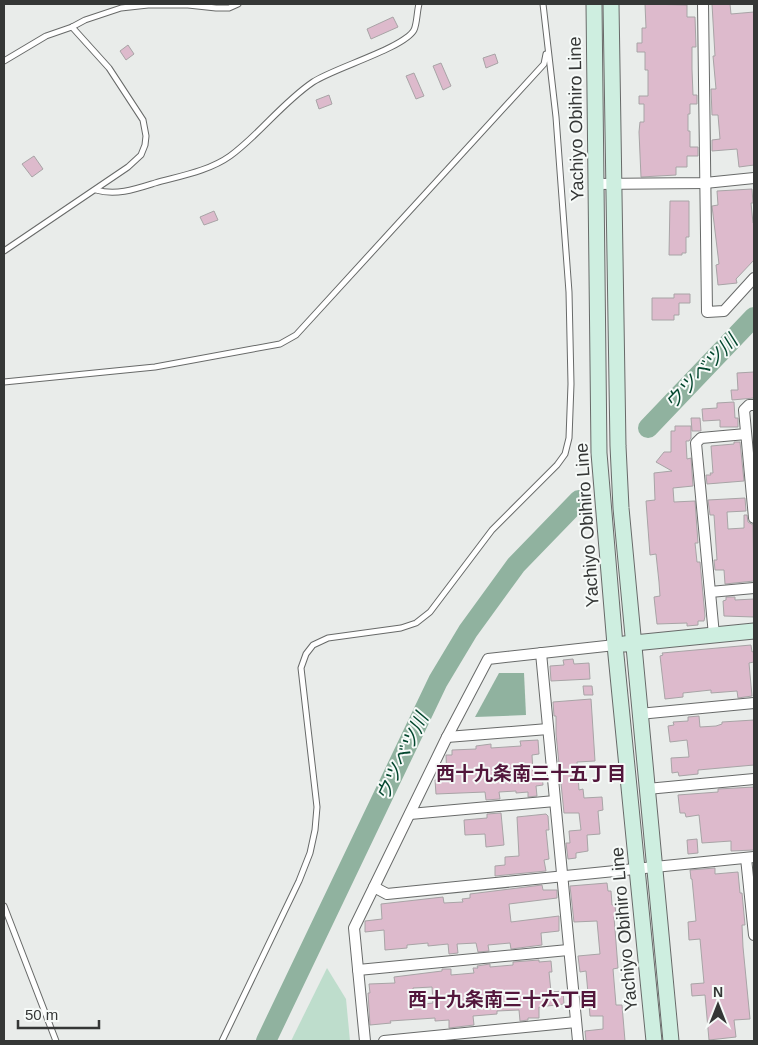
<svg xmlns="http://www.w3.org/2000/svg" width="758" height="1045" font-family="Helvetica,'Noto Sans JP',sans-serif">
<rect width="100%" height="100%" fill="#e9ecea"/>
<polygon fill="#beddcc" points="327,968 346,999 350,1041 291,1041"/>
<polygon fill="#90b29f" points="499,673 524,673 526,715 475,717"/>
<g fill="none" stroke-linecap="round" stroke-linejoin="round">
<g stroke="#90b29f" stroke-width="20">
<polyline points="648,428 754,317"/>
<polyline points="266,1041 438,681 468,631 516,565 579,500"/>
</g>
</g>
<g fill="#ddbacc" stroke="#a8a4a6" fill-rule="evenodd">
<polygon points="645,4 687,5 687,17 695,17 696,47 692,47 692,69 693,95 697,95 697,104 690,104 690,114 688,114 688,131 690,131 690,147 698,147 698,156 687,156 687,167 676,167 676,175 641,177 639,132 640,122 644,122 644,104 639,104 639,96 648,96 648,70 645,70 645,52 637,52 637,43 642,43 642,28 646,28"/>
<polygon points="712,4 730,4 731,14 754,12 754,165 739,167 737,149 712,151 712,140 720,139 718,115 712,115 711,89 716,89 713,56 715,56"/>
<polygon points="393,17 398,27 371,39 367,29"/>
<polygon points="128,45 134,54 126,60 120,51"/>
<polygon points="495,54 498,63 486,68 483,58"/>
<polygon points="441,63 451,86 443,90 433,66"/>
<polygon points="414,73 424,96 416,99 406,76"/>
<polygon points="329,95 332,104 319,109 316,100"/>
<polygon points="34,156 43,169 32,177 22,164"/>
<polygon points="752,189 753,203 751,203 753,223 754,223 754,260 736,279 737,283 718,285 716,265 719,264 712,206 718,205 717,191"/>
<polygon points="670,201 689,201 689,237 686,237 686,253 682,253 682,255 669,255"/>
<polygon points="214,211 218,220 204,225 200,217"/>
<polygon points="674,294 690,294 690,303 679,303 679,315 674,315 674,320 652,320 652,298 674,298"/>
<polygon points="754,372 754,398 732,400 731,390 738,390 737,373"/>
<polygon points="734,402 735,418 738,418 738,427 720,427 720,420 703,421 702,409 717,408 717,403"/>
<polygon points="691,418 700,418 701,431 692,431"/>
<polygon points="675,426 691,426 691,438 689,441 686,441 687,459 691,458 693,486 673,488 674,502 695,501 698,543 695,543 697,562 700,562 705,616 704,621 698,621 698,625 687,626 687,623 657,624 654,597 660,596 659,582 656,554 650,555 646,501 655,500 654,473 672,471 656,462 664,452 671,452 671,431 675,431"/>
<polygon points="734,442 740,442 744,481 707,484 706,475 711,475 710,473 713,473 711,446 734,444"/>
<polygon points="745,498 746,511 727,512 728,529 744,528 744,515 747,515 748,522 753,525 754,581 725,584 724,570 715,570 714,560 717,560 714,515 710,515 708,500"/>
<polygon points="726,597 735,597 735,600 754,599 754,617 724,616 723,601 726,600"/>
<polygon points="751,645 752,652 754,651 754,662 749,663 752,696 738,698 737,691 711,693 711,690 683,693 683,697 665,699 660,656 663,655 662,653"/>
<polygon points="573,659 574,664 589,663 590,679 551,681 550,666 564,665 563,660"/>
<polygon points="583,686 592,686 593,695 584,695"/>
<polygon points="591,699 595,761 577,762 579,790 583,789 584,798 602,797 603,810 598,811 600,834 587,835 588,851 576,853 576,858 568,859 566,843 570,843 569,831 581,830 579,813 564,813 556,734 556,716 554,716 553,702"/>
<polygon points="699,716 700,727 716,726 722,724 722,722 754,720 754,765 698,770 698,774 679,776 678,772 672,773 671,758 689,757 687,740 670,742 668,726 674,725 673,722 688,721 688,717"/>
<polygon points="538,740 539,754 532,755 533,772 539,771 540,774 542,774 543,785 536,786 537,796 528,797 528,792 516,793 516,791 499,792 500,799 486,800 485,792 436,794 435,780 447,779 446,755 452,755 452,750 476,749 476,746 491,744 491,748 521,746 520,741"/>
<polygon points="754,787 754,850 731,851 731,841 702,843 699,815 686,817 685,813 680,813 678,795 718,792 718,789"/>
<polygon points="501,813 504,845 486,847 485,834 465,835 464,820 487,818 487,814"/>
<polygon points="546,814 548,816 549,830 546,830 549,859 544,860 546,871 495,876 495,866 505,865 505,857 519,856 517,817"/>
<polygon points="697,839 698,853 688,854 687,840"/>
<polygon points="715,868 715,874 738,872 740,893 742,893 745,925 742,925 743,947 750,1019 734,1020 736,1037 709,1040 705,995 692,996 691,984 704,983 700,939 689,940 688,922 696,921 692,879 691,879 690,870"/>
<polygon points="607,883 608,891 611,891 612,905 615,905 616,917 614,917 618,968 613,969 616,1005 622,1005 625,1041 586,1041 585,1031 603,1029 603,1016 590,1016 586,971 580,972 578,956 600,954 597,921 574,922 570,886"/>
<polygon points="542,885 543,890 557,890 557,898 509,904 511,922 559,916 559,931 541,933 542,945 511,949 510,943 488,945 489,951 478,952 476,943 457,944 458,953 449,954 448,944 428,946 428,943 407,945 407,948 385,950 384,930 365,932 365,921 382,919 381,904 443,897 444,903 463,902 462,899 470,898 470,894"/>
<path d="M539,960V962L551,961L552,972H549L551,992L563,991L564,1004L539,1007V1018H528V1020L520,1021L519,1010L497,1011V1014L473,1016L474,1025L449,1028V1020L435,1021V1018L390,1021L391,1023L370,1025L368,993H370L369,984L395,983L394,977L442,971V969H451V975L474,973L473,968H478L477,966L490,964V967L513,965V962ZM432,987L433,1003L414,1005L413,988Z"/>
</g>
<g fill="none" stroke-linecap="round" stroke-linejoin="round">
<g stroke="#686a69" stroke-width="7">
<g id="lane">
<polyline points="4,61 46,36 72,27 85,20 121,8 148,5 188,5 216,8 229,8 238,4"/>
<path d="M96,190C116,196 136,189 155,183C180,176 209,171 230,156C260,134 282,103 313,82C334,68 404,48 414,30C417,24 417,11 419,4"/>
<polyline points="4,251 128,167 141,155 145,145 146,136 143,120 109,68 72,27"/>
<polyline points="4,382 155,367 280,344 296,335 544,64 546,54"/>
<polyline points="4,906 56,1041"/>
<polyline points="222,1041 299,881 310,853 315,830 317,807 301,668 306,654 313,645 328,638 401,628 416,623 430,612 492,530 557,465 565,454 569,438 571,384 569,292 556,117 543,4"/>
</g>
</g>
<g stroke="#686a69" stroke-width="12">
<g id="street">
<polyline points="703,4 707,312 724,311 754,278"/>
<polyline points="595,184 705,183 754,178"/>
<polyline points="754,405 749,405 744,410 754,518"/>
<polyline points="710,592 754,588"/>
<polyline points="714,635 696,443 701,438 746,434"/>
<polyline points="541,653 578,1041"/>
<polyline points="639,714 754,703"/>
<polyline points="447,737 548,729"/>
<polyline points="647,789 754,779"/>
<polyline points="410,814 555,801"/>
<polyline points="746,858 754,935"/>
<polyline points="374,887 387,894 754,857"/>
<polyline points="358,970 568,950"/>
<polyline points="365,1041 354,928 447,737 488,659 615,645"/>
<polyline points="384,1041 576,1022"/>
</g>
</g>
<g stroke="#686a69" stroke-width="17">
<g id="secondary">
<polyline points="594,4 599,453 615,645 654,1041"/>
<polyline points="611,4 618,446 621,508 671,1041"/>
<polyline points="624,644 754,631"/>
</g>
</g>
<use href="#lane" stroke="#fff" stroke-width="5"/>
<use href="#street" stroke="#fff" stroke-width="10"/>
<use href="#secondary" stroke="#ceeee0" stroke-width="15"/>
</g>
<g text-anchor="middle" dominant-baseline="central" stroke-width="4" stroke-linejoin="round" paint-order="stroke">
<g font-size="18" fill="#353736" stroke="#f6faf8">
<text transform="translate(576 119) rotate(-91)">Yachiyo Obihiro Line</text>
<text transform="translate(587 525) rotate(-94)">Yachiyo Obihiro Line</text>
<text transform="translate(624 929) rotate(-95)">Yachiyo Obihiro Line</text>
</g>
<g font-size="19" font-style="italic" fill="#02462d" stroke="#f6faf8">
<text transform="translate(701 372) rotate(-46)">ウツベツ川</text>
<text transform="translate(402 757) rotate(-64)">ウツベツ川</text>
</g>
<g font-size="19" font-weight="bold" fill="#52163b" stroke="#f6faf8">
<text x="531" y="773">西十九条南三十五丁目</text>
<text x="503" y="999">西十九条南三十六丁目</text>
</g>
</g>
<rect width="758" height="1045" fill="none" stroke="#353736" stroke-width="10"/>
<g transform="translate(718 1005)" stroke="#f6faf8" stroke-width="4" paint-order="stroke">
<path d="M0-4L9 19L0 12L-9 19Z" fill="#353736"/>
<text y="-8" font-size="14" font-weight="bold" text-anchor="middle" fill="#353736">N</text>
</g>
<path d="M18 1020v8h81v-8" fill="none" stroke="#353736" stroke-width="2.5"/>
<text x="25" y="1020" font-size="15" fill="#353736" stroke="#f6faf8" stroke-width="4" paint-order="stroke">50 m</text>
</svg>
